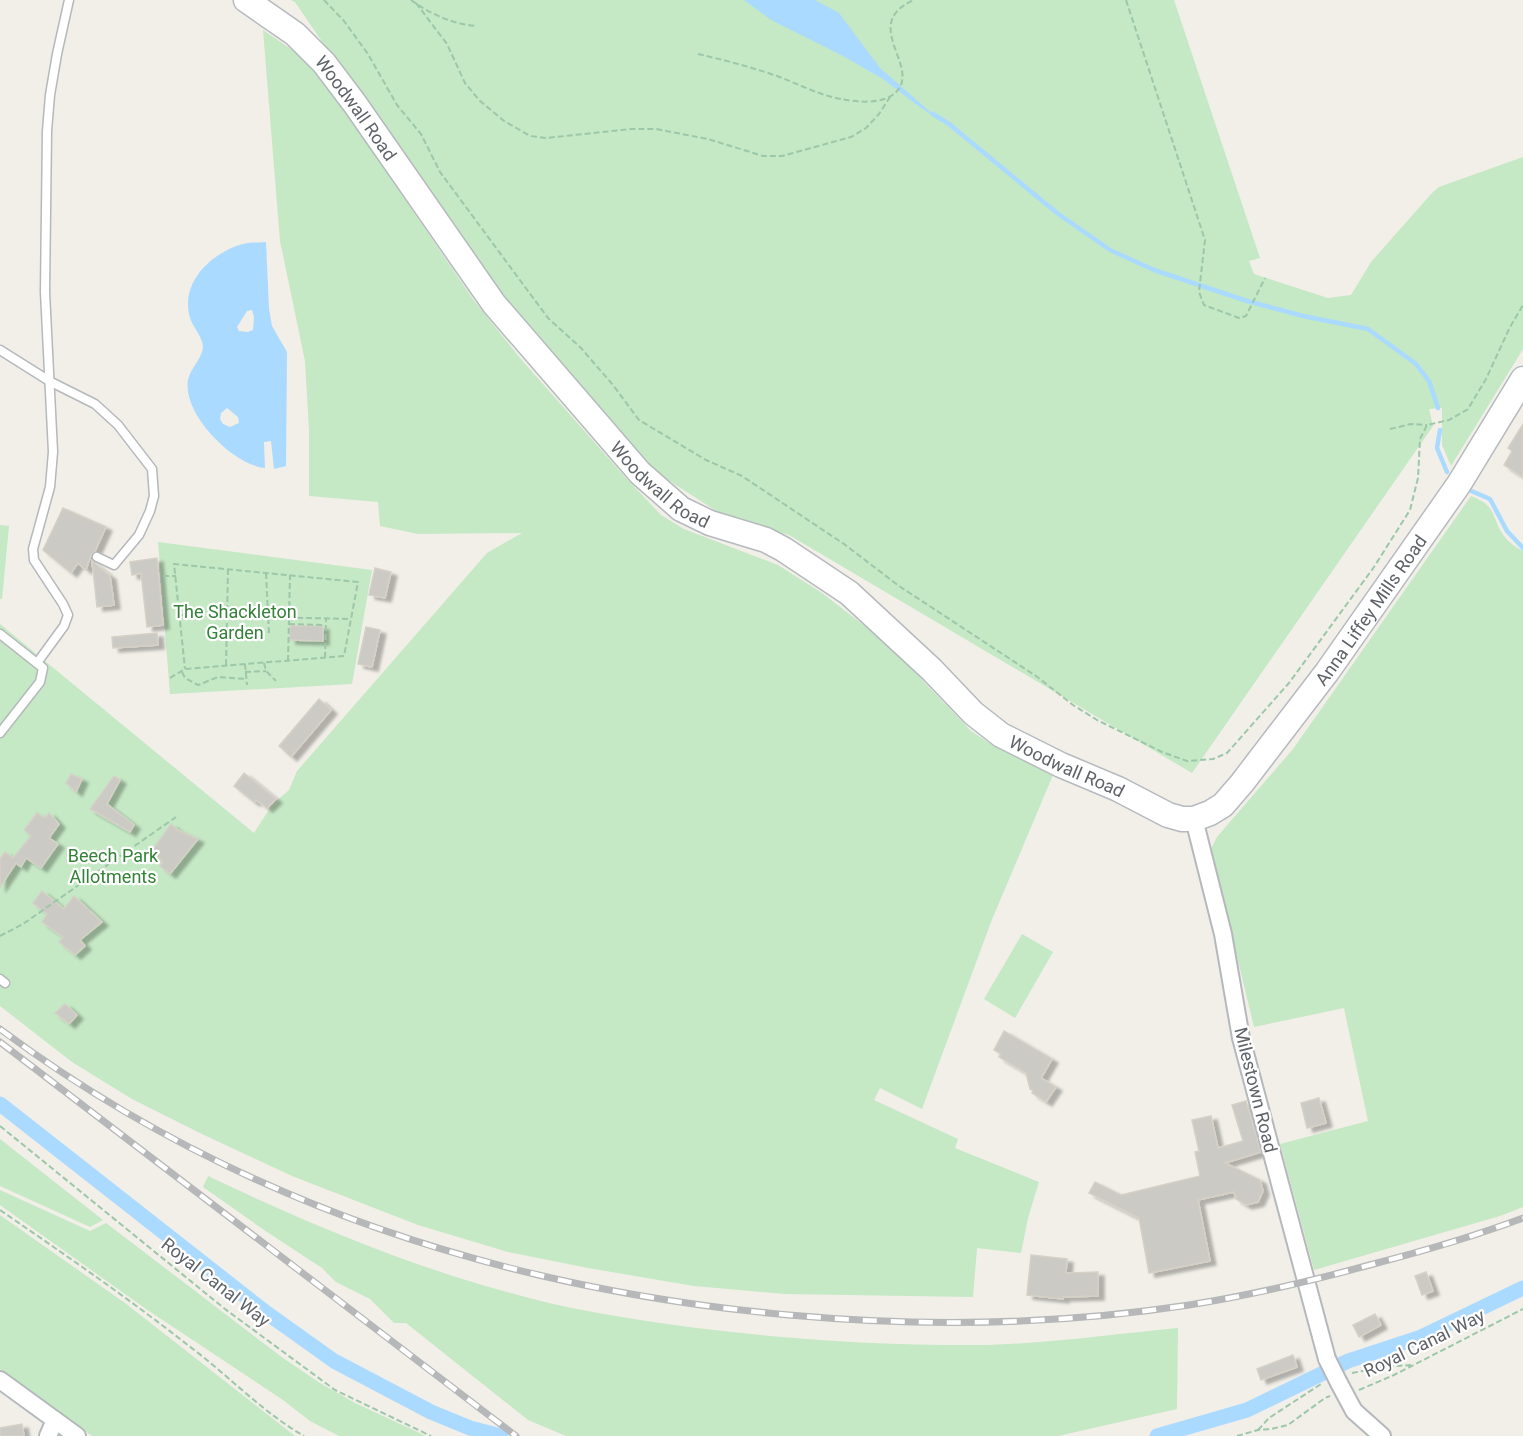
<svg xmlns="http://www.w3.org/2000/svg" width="1523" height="1436" font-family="Roboto,sans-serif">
<defs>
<filter id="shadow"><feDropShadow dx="6" dy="4" stdDeviation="1.5" flood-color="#0004"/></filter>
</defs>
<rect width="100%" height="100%" fill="#f1efe8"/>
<g fill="#c5e8c5">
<polygon points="291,0 1174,0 1260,258 1249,261 1254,274 1328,298 1351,295 1371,262 1432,193 1439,187 1523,157 1523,349 1451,466 1442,445 1442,408 1429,409 1433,426 1192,773 789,535 724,516 642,463 484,279 295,2"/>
<polygon points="263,30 304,58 331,91 475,302 520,358 625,477 661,515 684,529 778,565 822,593 866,627 902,659 971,731 994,746 1053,775 991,922 922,1109 880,1088 874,1100 958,1139 955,1148 1039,1182 1028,1218 1021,1253 977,1248 973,1297 785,1294 694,1286 588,1268 508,1252 418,1225 292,1176 202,1134 132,1099 72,1062 0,1006 0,624 254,833 272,805 289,790 297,771 487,553 522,533 418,534 380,526 378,502 309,496 309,430 305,361 280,241"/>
<path d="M1471,496C1499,507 1490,517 1504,536C1508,542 1517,548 1523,551V1207L1500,1216L1314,1270L1280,1144L1368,1121L1344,1008L1254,1027L1211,849L1217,837L1293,749Z"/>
<polygon points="0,525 9,526 2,599 0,599"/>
<polygon points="158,542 372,570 352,684 170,694"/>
<polygon points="1022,934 1053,952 1015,1018 984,999"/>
<polygon points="0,1139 103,1220 90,1227 0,1186"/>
<path d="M208,1176C305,1222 404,1264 507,1292C561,1308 618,1317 674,1325C778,1339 883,1346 988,1345C1052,1343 1115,1334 1178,1328L1177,1409L1058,1436H566L528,1420L406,1323H394L370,1299L336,1282L322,1268L264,1230L203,1187Z"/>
<polygon points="0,1190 90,1231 106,1223 283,1358 320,1383 355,1403 426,1436 339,1436 310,1421 283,1400 146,1309 0,1205"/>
<polygon points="0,1215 125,1303 295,1436 92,1436 4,1373 0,1369"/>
</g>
<g fill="#aadaff" fill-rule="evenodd">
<polygon points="744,0 815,0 839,13 880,68 943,123 917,105 883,79 841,55 771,20"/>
<path d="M266,242L269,309L272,326L287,352L286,466L274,469L271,441L264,442L265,468C233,465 182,414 188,380C190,369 203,357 203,347C203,336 191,326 189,314C182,280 213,252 243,244C251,242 259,243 266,242ZM252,310L254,317L253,330L248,332L239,331L237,327L247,311ZM227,408L238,417L239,423L230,427L223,424L220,419L221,413Z"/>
</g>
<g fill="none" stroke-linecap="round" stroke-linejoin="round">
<g stroke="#aadaff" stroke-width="4.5">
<polyline points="933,114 949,124 1057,213 1110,250 1154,270 1247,301 1303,316 1368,329 1416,364 1429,381 1438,408"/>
<polyline points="1440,430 1437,448 1447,472"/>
<polyline points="1469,490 1490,499 1507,531 1523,548"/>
</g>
<g stroke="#aadaff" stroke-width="15">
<polyline points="0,1104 264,1311 334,1361 431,1412 470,1428 501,1436"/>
<polyline points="1157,1436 1247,1410 1348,1361 1421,1337 1523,1288"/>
</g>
</g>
<g fill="#cccac5" stroke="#d6d1c6" stroke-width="1.5" filter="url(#shadow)">
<polygon points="1523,424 1523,477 1504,465 1512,451 1508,448"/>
<polygon points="63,508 106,527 95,551 91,555 86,570 78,563 71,573 43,550"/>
<polygon points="157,558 163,625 147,627 141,573 132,575 130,562"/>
<polygon points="92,561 110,576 114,605 97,607"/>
<polygon points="375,568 391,572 385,598 369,595"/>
<polygon points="290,626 323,626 323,641 290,640"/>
<polygon points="366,627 380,630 372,667 358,664"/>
<polygon points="157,633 158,645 113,648 112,637"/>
<polygon points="319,699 331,710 291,757 279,746"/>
<polygon points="244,773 276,799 267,808 256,800 254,802 234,786"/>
<polygon points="71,774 82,779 76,792 66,783"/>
<polygon points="114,776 120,780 107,804 134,825 130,832 90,809"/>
<polygon points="37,813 45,818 49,813 59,824 49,838 58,844 41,868 26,858 21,867 16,863 0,887 0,859 5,852 13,858 31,836 24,830"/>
<polygon points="171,824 178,830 198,839 170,874 160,866 163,861 150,853"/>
<polygon points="42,891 64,909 74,896 102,922 80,940 85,946 75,955 59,942 63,937 42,922 47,914 33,903"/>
<polygon points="65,1004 77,1015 69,1024 55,1013"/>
<polygon points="1004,1031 1052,1059 1041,1078 1056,1087 1046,1102 1032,1093 1033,1091 1030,1089 1026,1073 999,1057 1001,1054 994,1050"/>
<polygon points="1319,1098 1326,1123 1307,1128 1301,1103"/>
<polygon points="1246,1101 1261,1152 1225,1163 1260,1180 1263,1191 1258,1202 1246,1205 1236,1199 1234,1192 1198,1200 1210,1261 1149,1273 1139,1218 1089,1193 1095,1182 1121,1195 1200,1176 1195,1152 1199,1151 1192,1120 1211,1116 1218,1148 1243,1141 1232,1105"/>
<polygon points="1031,1255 1067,1259 1066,1273 1098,1272 1098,1296 1063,1297 1063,1299 1027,1295"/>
<polygon points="1426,1272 1433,1291 1422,1295 1415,1276"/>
<polygon points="1375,1314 1381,1325 1359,1337 1353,1325"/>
<polygon points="1293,1355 1297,1367 1261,1380 1257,1369"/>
<polygon points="22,1424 24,1436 0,1436 0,1428"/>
</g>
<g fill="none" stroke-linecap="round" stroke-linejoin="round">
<g stroke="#b5b8bc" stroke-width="11">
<g id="service">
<polyline points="0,350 51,382 95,404 118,425 152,469 154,496 150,511 139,535 114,565 97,557"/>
<polyline points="0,634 43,668 40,682 0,733"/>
<polyline points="37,663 64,626 68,615 63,604 34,560 33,549 50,487 53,452 45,292 47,131 50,95 57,54 69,0"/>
<polyline points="0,979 5,983"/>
</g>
</g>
<g stroke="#b5b8bc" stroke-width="20">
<g id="minor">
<polyline points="1194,819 1223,934 1241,1038 1327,1359"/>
<polyline points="0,1380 77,1436"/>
<polyline points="1339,1383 1354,1411 1382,1436"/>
<polyline points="48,1436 55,1420"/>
</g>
</g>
<g stroke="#b6babf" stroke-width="27">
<g id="secondary">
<path id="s1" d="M246,0L295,34L324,63L355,104L494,304L640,473L681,509L710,523L766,540L783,549L849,593L932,670L973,713L1001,735L1061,765L1118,789L1168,815L1182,819H1194L1210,813L1223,805L1242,783L1327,672L1459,484L1523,379"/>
</g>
</g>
<g stroke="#9cc7a9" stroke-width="2" stroke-dasharray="6 3" stroke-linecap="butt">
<polyline points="324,0 344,21 368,54 397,105 421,134 440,172 548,318 581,348 613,385 639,420 706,460 742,476 844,544 899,586 1036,676 1073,705 1097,720 1162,752 1187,761 1213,759 1227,753 1289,683 1374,567 1410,510 1418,478 1420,439 1427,425 1449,420 1468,409 1486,379 1510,327 1523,305"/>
<path d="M411,0C430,14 455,25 477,26"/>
<polyline points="1126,0 1205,240 1199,292 1204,305 1239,318 1246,316 1265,278"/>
<polyline points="416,3 447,44 465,83 479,100 504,121 530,136 546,138 631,129 656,129 708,139 763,156 782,156 851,137 866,128 879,114 890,97"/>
<path d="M698,54C724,60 751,67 777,76C798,84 819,95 841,99C856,102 878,104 891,96C929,72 856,25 914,0"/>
<polyline points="1390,429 1411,424 1427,425"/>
<polyline points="266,573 269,634"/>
<polyline points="163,576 176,576"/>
<polyline points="180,615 351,619"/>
<polyline points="289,624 325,625"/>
<polyline points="325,658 326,619"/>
<polyline points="288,661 290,575"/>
<polyline points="264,663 266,671 276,681"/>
<polyline points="245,664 247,685"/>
<polyline points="226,665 228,569"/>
<polyline points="182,672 185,678 198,685 218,677 246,679"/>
<polyline points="245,672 266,671"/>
<polyline points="170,678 185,669 344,656 358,582 174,564 185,669"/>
<polyline points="0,936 23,924 176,817"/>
<polyline points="0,1126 225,1309 335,1390 431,1436"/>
<path d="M0,1210C64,1254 128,1298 189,1346C228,1375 262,1412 304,1436"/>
<polyline points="1352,1373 1383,1367 1411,1365"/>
<polyline points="1359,1390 1394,1375 1523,1309"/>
<polyline points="1258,1430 1269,1418 1321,1384"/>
<polyline points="1237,1436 1258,1430 1271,1429 1288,1425 1325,1398 1330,1396"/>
</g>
<use href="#service" stroke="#fff" stroke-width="8"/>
<use href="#minor" stroke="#fff" stroke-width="16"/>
<use href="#secondary" stroke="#fff" stroke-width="24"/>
<g stroke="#b6b7b8" stroke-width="7">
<g id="rail">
<path d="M0,1029C233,1202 503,1289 789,1315C923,1327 1057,1325 1189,1305C1253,1295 1315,1280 1377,1263C1427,1250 1475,1236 1523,1218"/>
<polyline points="0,1042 516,1436"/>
</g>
</g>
<use href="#rail" stroke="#fff" stroke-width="4.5" stroke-dasharray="14" stroke-linecap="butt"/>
<g stroke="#b5b8bc" stroke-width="20" stroke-linecap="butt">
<polyline id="minor-bridge" points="1327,1359 1339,1383"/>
</g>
<use href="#minor-bridge" stroke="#fff" stroke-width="16"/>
</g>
<g text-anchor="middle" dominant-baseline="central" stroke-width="4.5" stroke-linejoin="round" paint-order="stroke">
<g font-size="18" fill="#5f6368" stroke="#fff">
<text stroke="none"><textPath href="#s1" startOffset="156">Woodwall Road</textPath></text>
<text stroke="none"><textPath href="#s1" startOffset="642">Woodwall Road</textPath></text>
<text stroke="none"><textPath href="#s1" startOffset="1560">Anna Liffey Mills Road</textPath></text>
<text stroke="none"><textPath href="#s1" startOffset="1144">Woodwall Road</textPath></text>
<text transform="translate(1256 1090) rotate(76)">Milestown Road</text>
<text transform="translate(216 1282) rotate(38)">Royal Canal Way</text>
<text transform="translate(1424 1343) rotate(-26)">Royal Canal Way</text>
</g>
<g font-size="18" fill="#348238" stroke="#fff">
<text x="235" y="611">The Shackleton<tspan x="235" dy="21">Garden</tspan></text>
<text x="113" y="855">Beech Park<tspan x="113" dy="21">Allotments</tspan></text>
</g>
</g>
</svg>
